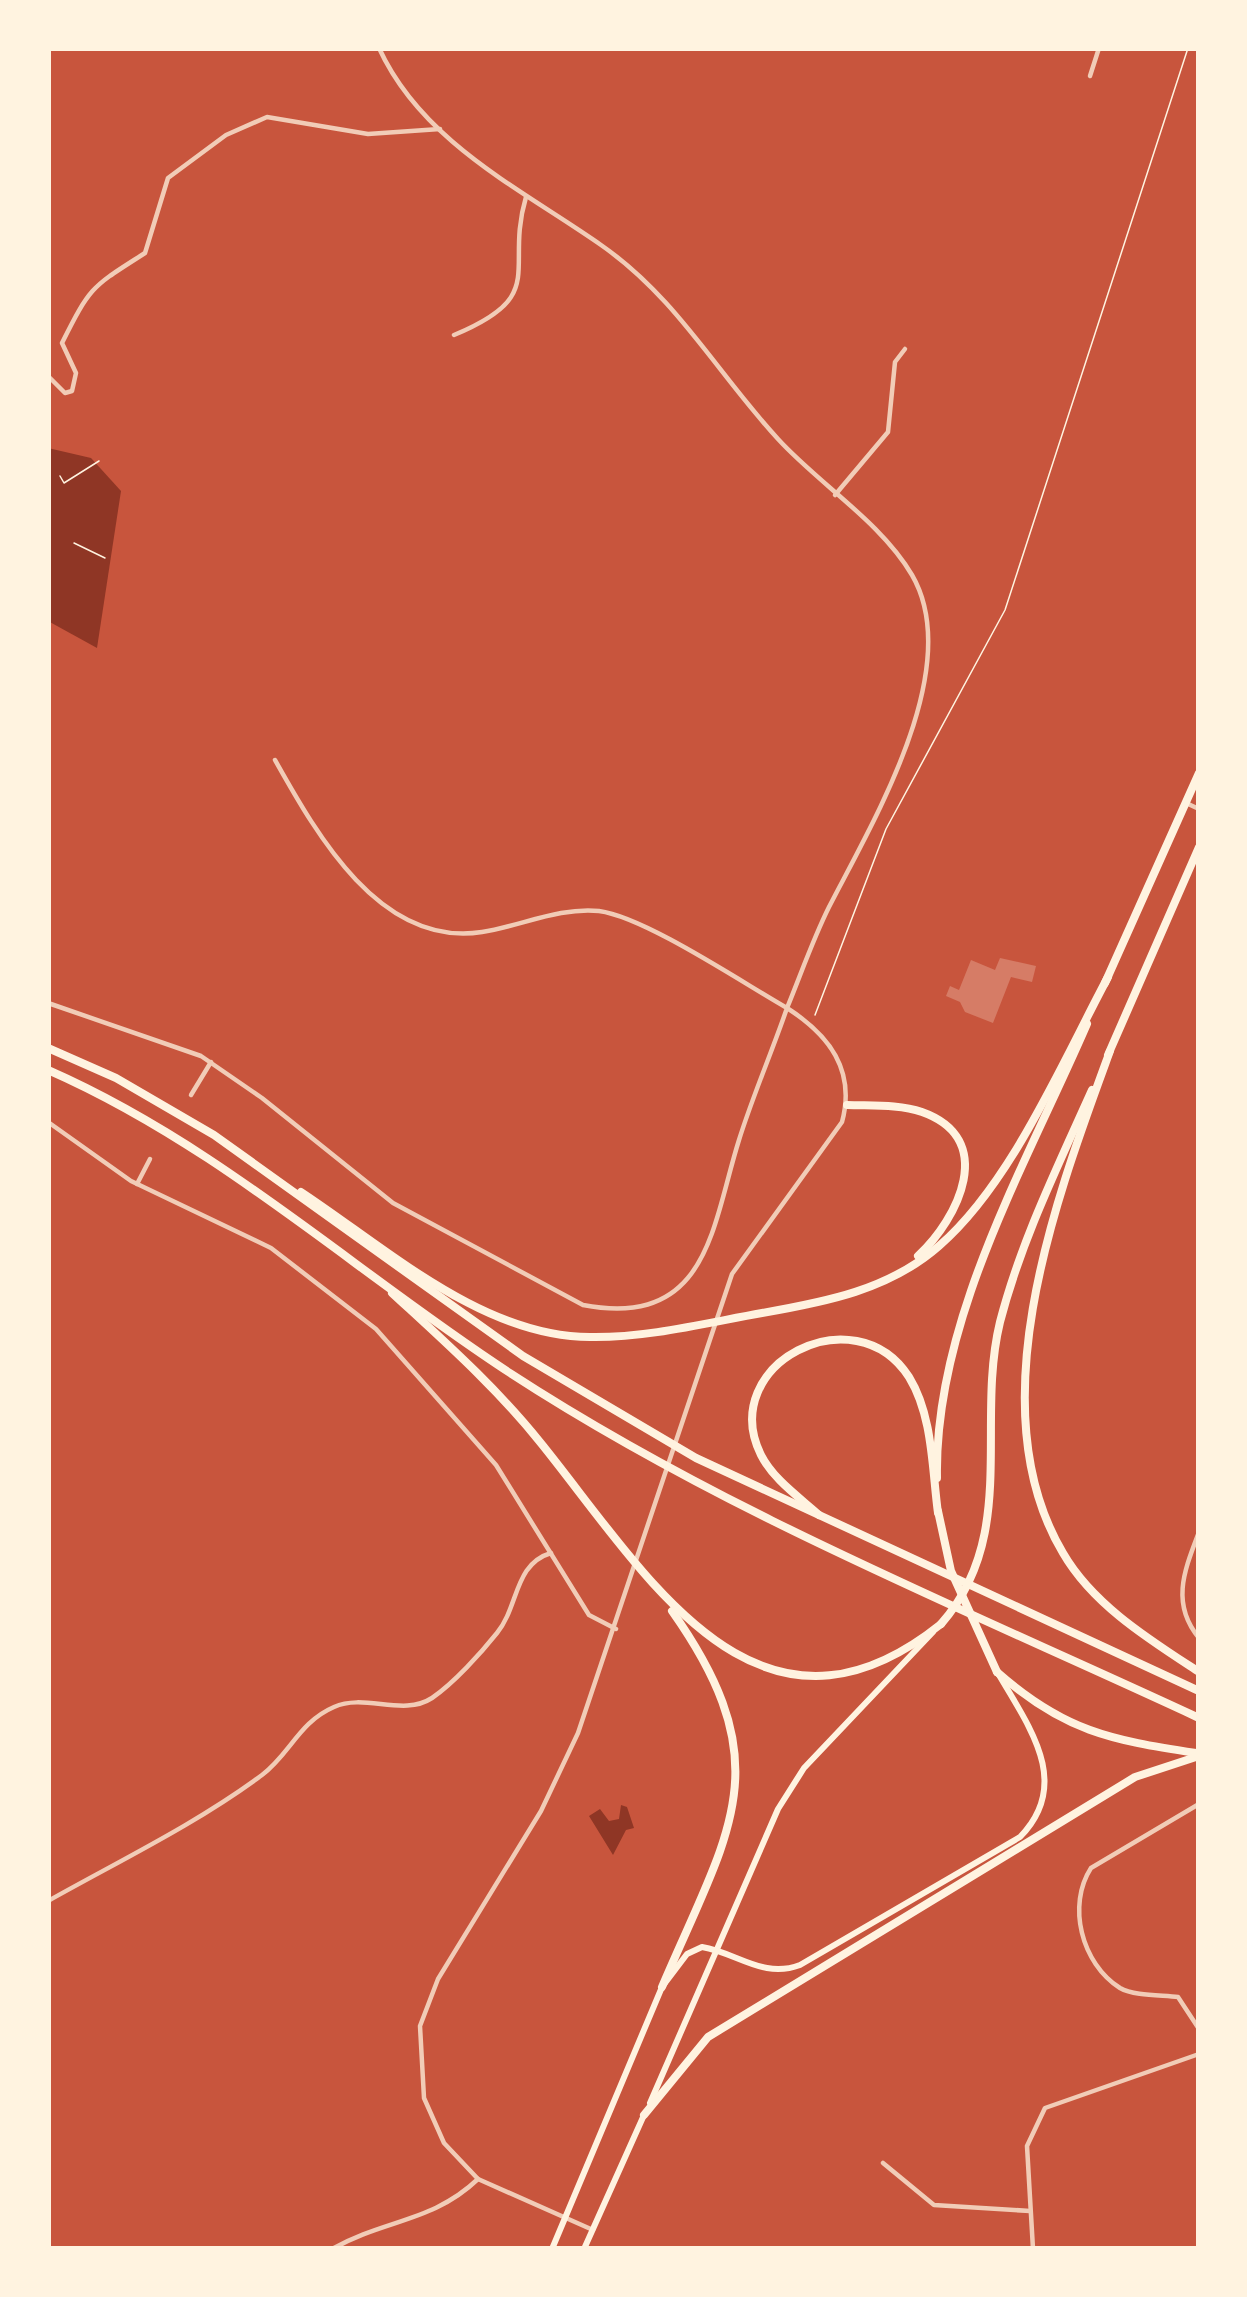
<svg xmlns="http://www.w3.org/2000/svg" width="1247" height="2297" font-family="'Crimson Pro',serif">
<rect width="100%" height="100%" fill="#c8553d"/>
<g fill="#8f3625">
<polygon points="48,448 91,458 121,491 97,648 48,621"/>
<polygon points="621,1805 627,1807 634,1828 626,1830 613,1855 589,1816 600,1809 609,1821 619,1819"/>
</g>
<polygon fill="#d67c66" points="1000,958 1036,966 1032,982 1011,977 993,1023 965,1012 960,1002 946,996 950,986 959,990 971,960 995,970"/>
<g fill="none" stroke-linecap="round" stroke-linejoin="round">
<g stroke="#fff3e0" stroke-width="1.5">
<polyline points="60,476 64,483 99,461"/>
<polyline points="74,543 105,558"/>
<polyline points="815,1015 886,829 1005,610 1188,48"/>
</g>
<g stroke="#f1ccb7" stroke-width="4.5">
<polyline points="1090,76 1099,48"/>
<path d="M454,335C550,295 504,271 526,197"/>
<path d="M48,376L65,393L72,391L76,373L62,343C91,285 92,287 145,253L168,178L226,135L267,117L368,134L440,129"/>
<polyline points="835,495 888,432 895,362 905,349"/>
<path d="M48,1003L201,1056L262,1098L393,1203L583,1305C709,1329 712,1225 739,1140C753,1095 772,1052 787,1008C743,983 645,917 599,911C559,907 521,926 482,932C380,948 316,833 275,760"/>
<polyline points="191,1095 211,1062"/>
<polyline points="48,1122 131,1181 271,1248 376,1329 496,1465 589,1615 616,1629"/>
<polyline points="137,1184 150,1159"/>
<path d="M1199,1804L1091,1868C1067,1905 1081,1963 1120,1988C1134,1996 1162,1995 1178,1997L1199,2029"/>
<path d="M48,1901C119,1861 196,1824 262,1775C290,1754 299,1722 334,1707C365,1693 403,1717 432,1698C454,1683 481,1653 497,1633C519,1606 514,1564 551,1553"/>
<polyline points="883,2163 934,2205 1030,2211"/>
<path d="M332,2249C385,2219 433,2222 478,2179"/>
<polyline points="1033,2249 1027,2146 1045,2108 1199,2054"/>
</g>
<g stroke="#f1ccb7" stroke-width="4.5">
<path d="M379,48C422,142 521,189 601,245C676,297 717,373 778,439C819,484 881,522 912,575C966,668 872,823 829,907C813,939 801,974 787,1008C829,1035 856,1070 842,1122L732,1274L578,1733L541,1811L438,1979L420,2026L424,2098L444,2143L478,2179L593,2230"/>
<polyline points="1186,803 1199,809"/>
<path d="M1199,1532C1185,1569 1170,1603 1199,1638"/>
</g>
<g stroke="#fff3e0" stroke-width="6">
<polyline points="650,2103 778,1809 804,1768 933,1632"/>
<path d="M552,2249L662,1987L687,1954L702,1947C738,1953 763,1979 800,1965L1020,1837C1072,1784 1030,1728 999,1675"/>
<polyline points="584,2249 644,2115"/>
</g>
<g stroke="#fff3e0" stroke-width="8">
<polyline points="1105,983 1199,773"/>
<polyline points="1108,1055 1199,847"/>
<path d="M937,1478C934,1321 1026,1165 1087,1024"/>
<polyline points="938,1511 951,1571 997,1672"/>
<path d="M941,1624C1019,1535 975,1425 1000,1322C1021,1241 1058,1166 1092,1090"/>
</g>
<g stroke="#fff3e0" stroke-width="8">
<polyline points="48,1048 116,1078 214,1135 523,1356 696,1458 1199,1691"/>
<path d="M1110,1051C1057,1196 976,1407 1063,1553C1093,1605 1150,1640 1199,1672"/>
<path d="M48,1070C219,1145 355,1272 510,1373C725,1513 967,1610 1199,1718"/>
<path d="M847,1105C871,1106 899,1104 922,1112C998,1139 958,1219 918,1256"/>
<path d="M301,1192C386,1248 483,1337 590,1337C647,1338 706,1323 762,1313C825,1302 889,1290 939,1246C1011,1184 1063,1061 1108,977"/>
<path d="M392,1293C444,1341 496,1387 540,1442C644,1570 756,1772 941,1624"/>
<path d="M819,1515C799,1497 773,1479 761,1455C716,1364 855,1293 909,1377C933,1416 932,1469 938,1513"/>
<path d="M997,1672C1064,1731 1110,1740 1196,1753"/>
<path d="M662,1987C729,1830 782,1767 672,1611"/>
<polyline points="644,2115 708,2037 1135,1777 1199,1756"/>
</g>
</g>
<rect width="1247" height="2297" fill="none" stroke="#fff3e0" stroke-width="102"/>
</svg>
